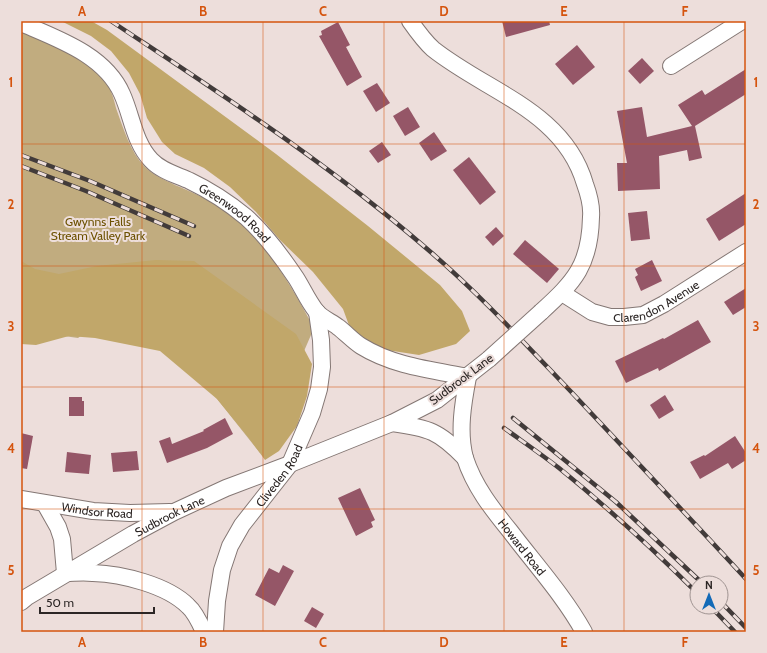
<svg xmlns="http://www.w3.org/2000/svg" width="767" height="653" font-family="Cabin,sans-serif">
<rect width="100%" height="100%" fill="#eddedb"/>
<path fill="#c1ac7f" d="M21,32C49,43 91,59 108,85C112,92 114,100 116,108C123,127 130,152 145,167C159,181 191,190 209,201C260,230 287,278 314,328L260,453L206,385L154,282L78,338L21,330Z"/>
<g fill="#c1a76a">
<polygon points="61,21 91,21 107,30 276,154 368,226 440,285 462,311 470,331 456,344 419,355 380,349 350,328 343,309 313,272 280,240 256,212 230,187 204,168 175,154 162,142 147,118 140,94 129,73 111,51 91,36"/>
<polygon points="156,260 194,261 296,334 312,364 307,396 297,426 279,451 265,460 249,438 217,399 160,351 95,338 69,336 36,345 21,344 21,261 35,269 59,274 97,266"/>
</g>
<g fill="#955667">
<polygon points="502,21 549,21 550,25 506,37"/>
<polygon points="338,22 350,45 346,47 362,77 347,86 319,36 322,35 321,31"/>
<polygon points="577,45 595,67 573,85 555,64"/>
<polygon points="642,58 654,71 640,84 628,71"/>
<polygon points="746,69 746,94 695,126 702,158 689,161 687,150 659,156 660,189 618,191 617,163 627,163 617,111 642,107 647,137 692,126 678,105 702,90 705,95"/>
<polygon points="377,83 390,103 376,112 363,91"/>
<polygon points="408,107 420,127 405,136 393,116"/>
<polygon points="434,132 447,151 431,161 419,143"/>
<polygon points="382,142 391,155 378,163 369,151"/>
<polygon points="469,157 496,192 480,205 453,170"/>
<polygon points="746,193 746,224 719,241 706,219"/>
<polygon points="647,211 650,239 631,241 628,213"/>
<polygon points="496,227 504,236 493,246 485,237"/>
<polygon points="525,240 559,269 547,283 513,254"/>
<polygon points="652,260 662,281 641,291 635,277 638,275 635,269"/>
<polygon points="746,288 746,307 733,315 724,302"/>
<polygon points="698,320 711,342 659,371 658,368 626,383 615,361 663,338 664,339"/>
<polygon points="665,395 674,410 659,419 650,405"/>
<polygon points="69,397 82,397 82,401 84,401 84,416 69,416"/>
<polygon points="225,418 233,434 207,448 167,463 159,441 170,437 172,444 204,431 203,430"/>
<polygon points="21,433 33,436 27,469 21,468"/>
<polygon points="735,436 746,453 746,460 732,469 728,463 700,479 690,462 704,455 705,456"/>
<polygon points="137,451 139,470 113,472 111,453"/>
<polygon points="67,452 91,455 89,474 65,472"/>
<polygon points="360,488 375,520 371,522 373,527 356,536 338,498"/>
<polygon points="283,565 294,571 275,606 255,595 269,568 279,573"/>
<polygon points="312,607 324,614 316,628 304,621"/>
</g>
<g fill="none" stroke-linecap="round" stroke-linejoin="round">
<g stroke="#847774" stroke-width="18">
<g id="minor">
<path d="M410,21C417,31 424,41 433,49C487,92 564,111 585,184C589,195 592,206 591,217C590,265 575,281 541,312"/>
<path id="s1" d="M21,23C58,39 105,55 122,94C132,116 134,142 151,160C161,171 177,175 190,181C211,191 229,203 246,217C265,234 282,257 296,278C303,289 308,301 316,311C321,318 332,322 338,327C346,333 353,341 361,346C393,366 432,370 468,377"/>
<polyline points="671,66 742,21"/>
<path id="s2" d="M562,293L592,312L610,317H624L643,315L664,304L746,252"/>
<path id="s3" d="M468,377C463,403 458,432 465,458C474,486 492,509 510,531C535,564 564,596 584,632"/>
<path d="M392,423C429,428 439,431 465,458"/>
<path id="s4" d="M21,499L93,511L130,513L170,512"/>
<path d="M45,504L58,527L62,539L65,573C74,573 84,572 93,573C122,574 167,585 188,606C195,612 200,623 204,632"/>
<path id="s5" d="M21,602L27,597L133,534L174,512L226,488L290,464L392,423L437,400L489,359"/>
<path id="s6" d="M215,632L217,601L222,570L230,546L242,525L290,464L312,413L319,389L322,367L321,340L317,312"/>
</g>
</g>
<use href="#minor" stroke="#fff" stroke-width="16"/>
<g stroke="#423b3a" stroke-width="4.5">
<g id="rail">
<path d="M111,21C219,93 328,163 426,248C480,294 528,347 577,398C633,458 690,518 746,579"/>
<polyline points="21,155 90,181 194,226"/>
<polyline points="21,166 86,191 189,236"/>
<polyline points="513,418 616,502 702,583"/>
<path d="M504,428C522,441 541,454 559,468C607,507 653,549 697,593"/>
<polyline points="721,602 746,628"/>
<polyline points="711,607 735,632"/>
</g>
</g>
<use href="#rail" stroke="#eddedb" stroke-width="3" stroke-dasharray="9" stroke-linecap="butt"/>
<g stroke="#847774" stroke-width="18" stroke-linecap="butt">
<polyline id="minor-bridge" points="489,359 541,312"/>
</g>
<use href="#minor-bridge" stroke="#fff" stroke-width="16"/>
</g>
<path fill="none" stroke="#d5540e" stroke-width="1" stroke-opacity="0.55" d="M142,21V632M263,21V632M384,21V632M504,21V632M624,21V632M21,144H746M21,266H746M21,387H746M21,509H746"/>
<g text-anchor="middle" dominant-baseline="central" stroke-width="4" stroke-linejoin="round" paint-order="stroke">
<g font-size="12" fill="#2c2625" stroke="#eddedb">
<text stroke="none"><textPath href="#s1" startOffset="299">Greenwood Road</textPath></text>
<text stroke="none"><textPath href="#s2" startOffset="104">Clarendon Avenue</textPath></text>
<text transform="translate(461 379) rotate(-37)">Sudbrook Lane</text>
<text stroke="none"><textPath href="#s6" startOffset="174">Cliveden Road</textPath></text>
<text stroke="none"><textPath href="#s4" startOffset="77">Windsor Road</textPath></text>
<text stroke="none"><textPath href="#s5" startOffset="172">Sudbrook Lane</textPath></text>
<text stroke="none"><textPath href="#s3" startOffset="188">Howard Road</textPath></text>
</g>
<g font-size="12" fill="#6c5101" stroke="#eddedb">
<text x="98" y="221">Gwynns Falls<tspan x="98" dy="14">Stream Valley Park</tspan></text>
</g>
</g>
<rect width="767" height="653" fill="none" stroke="#eddedb" stroke-width="44"/>
<g transform="translate(709 595)"><circle r="19" fill="#eddedb" stroke="#a09492"/>
<path d="M0-3L7 15L0 10L-7 15Z" fill="#136ab7"/>
<text y="-6" font-size="11" font-weight="bold" text-anchor="middle" fill="#2c2625">N</text>
</g>
<path d="M40 607v6h114v-6" fill="none" stroke="#2c2625" stroke-width="2"/>
<text x="46" y="607" font-size="12" fill="#2c2625" stroke="#eddedb" stroke-width="3" paint-order="stroke">50 m</text>
<rect x="22" y="22" width="723" height="609" fill="none" stroke="#d5540e" stroke-width="1.5"/>
<g font-size="13" text-anchor="middle" font-weight="bold" fill="#d5540e">
<text x="82" y="16">A</text>
<text x="203" y="16">B</text>
<text x="323" y="16">C</text>
<text x="444" y="16">D</text>
<text x="564" y="16">E</text>
<text x="685" y="16">F</text>
<text x="11" y="87">1</text>
<text x="756" y="87">1</text>
<text x="11" y="209">2</text>
<text x="756" y="209">2</text>
<text x="11" y="331">3</text>
<text x="756" y="331">3</text>
<text x="11" y="453">4</text>
<text x="756" y="453">4</text>
<text x="11" y="575">5</text>
<text x="756" y="575">5</text>
<text x="82" y="647">A</text>
<text x="203" y="647">B</text>
<text x="323" y="647">C</text>
<text x="444" y="647">D</text>
<text x="564" y="647">E</text>
<text x="685" y="647">F</text>
</g>
</svg>
